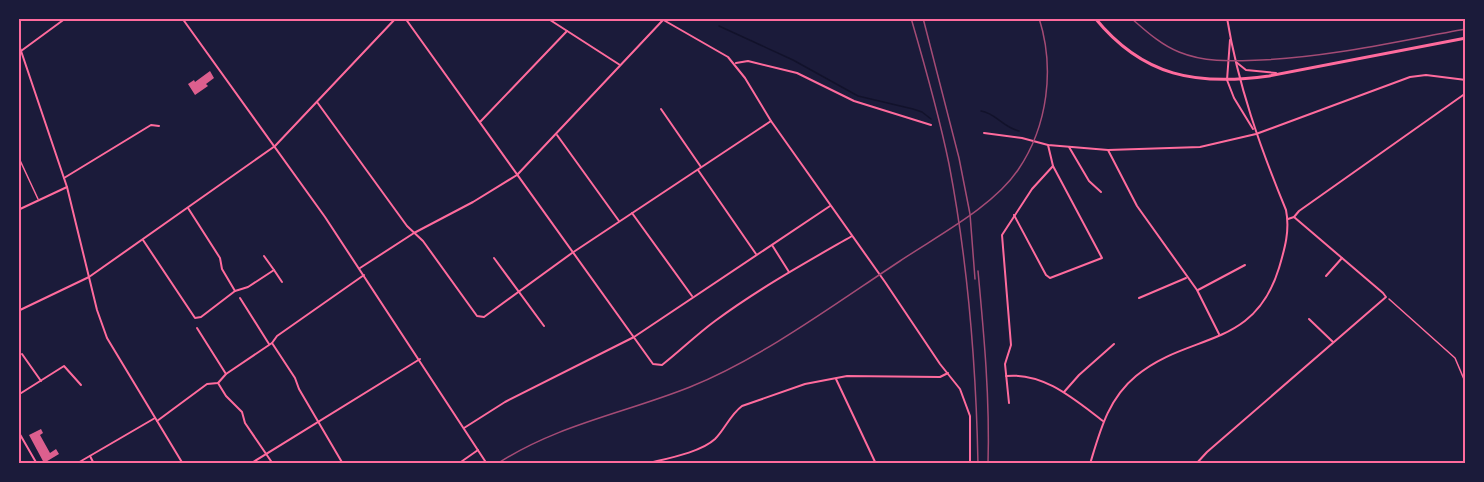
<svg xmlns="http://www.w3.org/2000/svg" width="1484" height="482" font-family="Overpass,sans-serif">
<rect width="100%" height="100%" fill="#1b1b3a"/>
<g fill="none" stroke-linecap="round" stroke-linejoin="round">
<g stroke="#12122b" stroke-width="1.5">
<polyline points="719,26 793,60 858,96 913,109 922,112 931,119"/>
<path d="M981,111C996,113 1002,127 1019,131"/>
</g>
</g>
<g fill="#dd5f8e">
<polygon points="210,71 214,78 206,84 208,86 195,95 188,84 194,80 195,82"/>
<polygon points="41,429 43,433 40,435 50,453 56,449 59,454 44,463 29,435"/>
</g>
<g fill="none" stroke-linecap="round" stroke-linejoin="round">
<polyline stroke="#ff6b9d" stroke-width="1.5" points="1389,299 1455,358 1466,384"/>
<polyline stroke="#ff6b9d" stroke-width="1.5" points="18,156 38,199"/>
<g stroke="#ff6b9d" stroke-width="2">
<polyline points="182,18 325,217 487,464"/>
<path d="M405,18L653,364L662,365C680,351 696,335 715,321C758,289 805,263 852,236"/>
<polyline points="547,18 620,65"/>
<polyline points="660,18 728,57 745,78 771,121 885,282 940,364 960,389 970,416 970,464"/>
<polyline points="1230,40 1227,80 1234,98 1253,129"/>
<polyline points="18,42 67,187 97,310 107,338 183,464"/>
<polyline points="21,51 66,18"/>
<polyline points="1236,62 1246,70 1276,73"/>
<polyline points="736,63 748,61 797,73 854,101 931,125"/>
<polyline points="317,102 407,226 423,241 477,316 484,317 572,253 771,121"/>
<polyline points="661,109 701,167"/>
<polyline points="480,122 567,31"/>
<polyline points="984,133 1022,138 1048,145 1108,150 1200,147 1256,134 1410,77 1426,75 1466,80"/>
<polyline points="557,135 619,221"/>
<polyline points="1069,147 1089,181 1101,192"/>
<polyline points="1108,150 1137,206 1197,290 1219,334"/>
<polyline points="698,170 756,254"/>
<polyline points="64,178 151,125 159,126"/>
<polyline points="188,208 220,258 222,269 235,291"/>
<polyline points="18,210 67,187"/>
<polyline points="632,213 692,296"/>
<polyline points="1014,215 1046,275 1050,278 1102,258 1053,166 1048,145"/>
<polyline points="1288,219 1294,217 1299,211 1466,93"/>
<polyline points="143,240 195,318 201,317 235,291 248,287 274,270 264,256"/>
<polyline points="772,245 789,272"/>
<polyline points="494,258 544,326"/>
<polyline points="360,268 414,233 473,202 517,175 663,20"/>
<polyline points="274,270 282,282"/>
<polyline points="1326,276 1342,258"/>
<polyline points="1198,290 1245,265"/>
<polyline points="240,298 269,344"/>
<polyline points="1139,298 1186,278"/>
<polyline points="18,311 89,277 275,146 396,18"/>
<polyline points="1309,319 1333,342"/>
<polyline points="197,328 226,374"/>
<polyline points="272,343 295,378 299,389 343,464"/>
<polyline points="22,354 41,381"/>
<path d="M1006,376C1044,372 1075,400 1103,421"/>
<polyline points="836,379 876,464"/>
<polyline points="218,383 226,396 242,412 245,423 273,464"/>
<polyline points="1064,392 1079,375 1114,344"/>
<polyline points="18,395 64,366 81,385"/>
<polyline points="1009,403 1005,364 1011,345 1002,235 1032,189 1053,166"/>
<polyline points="157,421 207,384 218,383 226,374 272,343 277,336 364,275"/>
<polyline points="464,428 505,402 634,337 830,206"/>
<polyline points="18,431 37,464"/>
<polyline points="90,456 94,464"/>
<polyline points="76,464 155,418"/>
<polyline points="250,464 420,359"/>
<polyline points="458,464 478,450"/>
<path d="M645,464C664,459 700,453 715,439C725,429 730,415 742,406L805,384L847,376L940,377L948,373"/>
<path d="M1090,464C1100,431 1108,399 1136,376C1189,332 1254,350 1279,268C1285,248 1290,230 1286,210C1260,147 1238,85 1227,18"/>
<polyline points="1196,464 1207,452 1386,297 1383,293 1294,217"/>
</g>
<path stroke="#ff6b9d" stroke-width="3" d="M1095,18C1143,77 1197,86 1269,76L1466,38"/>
<g stroke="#a44b75" stroke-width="1.5">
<path d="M911,18C925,66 939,115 949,164C968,263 976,363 978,464"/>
<polyline points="923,18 959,158 970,214 975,279"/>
<path d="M1131,18C1146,31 1161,45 1179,52C1206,63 1233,61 1261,60C1331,57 1398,41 1466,29"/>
<path d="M978,271C984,335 990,399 988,464"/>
<path d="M497,464C556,425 625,413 690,387C762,358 835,304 900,261C937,236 993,207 1018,170C1048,126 1055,68 1039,18"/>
</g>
</g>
<rect width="1484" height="482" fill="none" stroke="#1b1b3a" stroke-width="39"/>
<rect x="20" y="20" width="1444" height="442" fill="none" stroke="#ff6b9d" stroke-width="2"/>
</svg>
